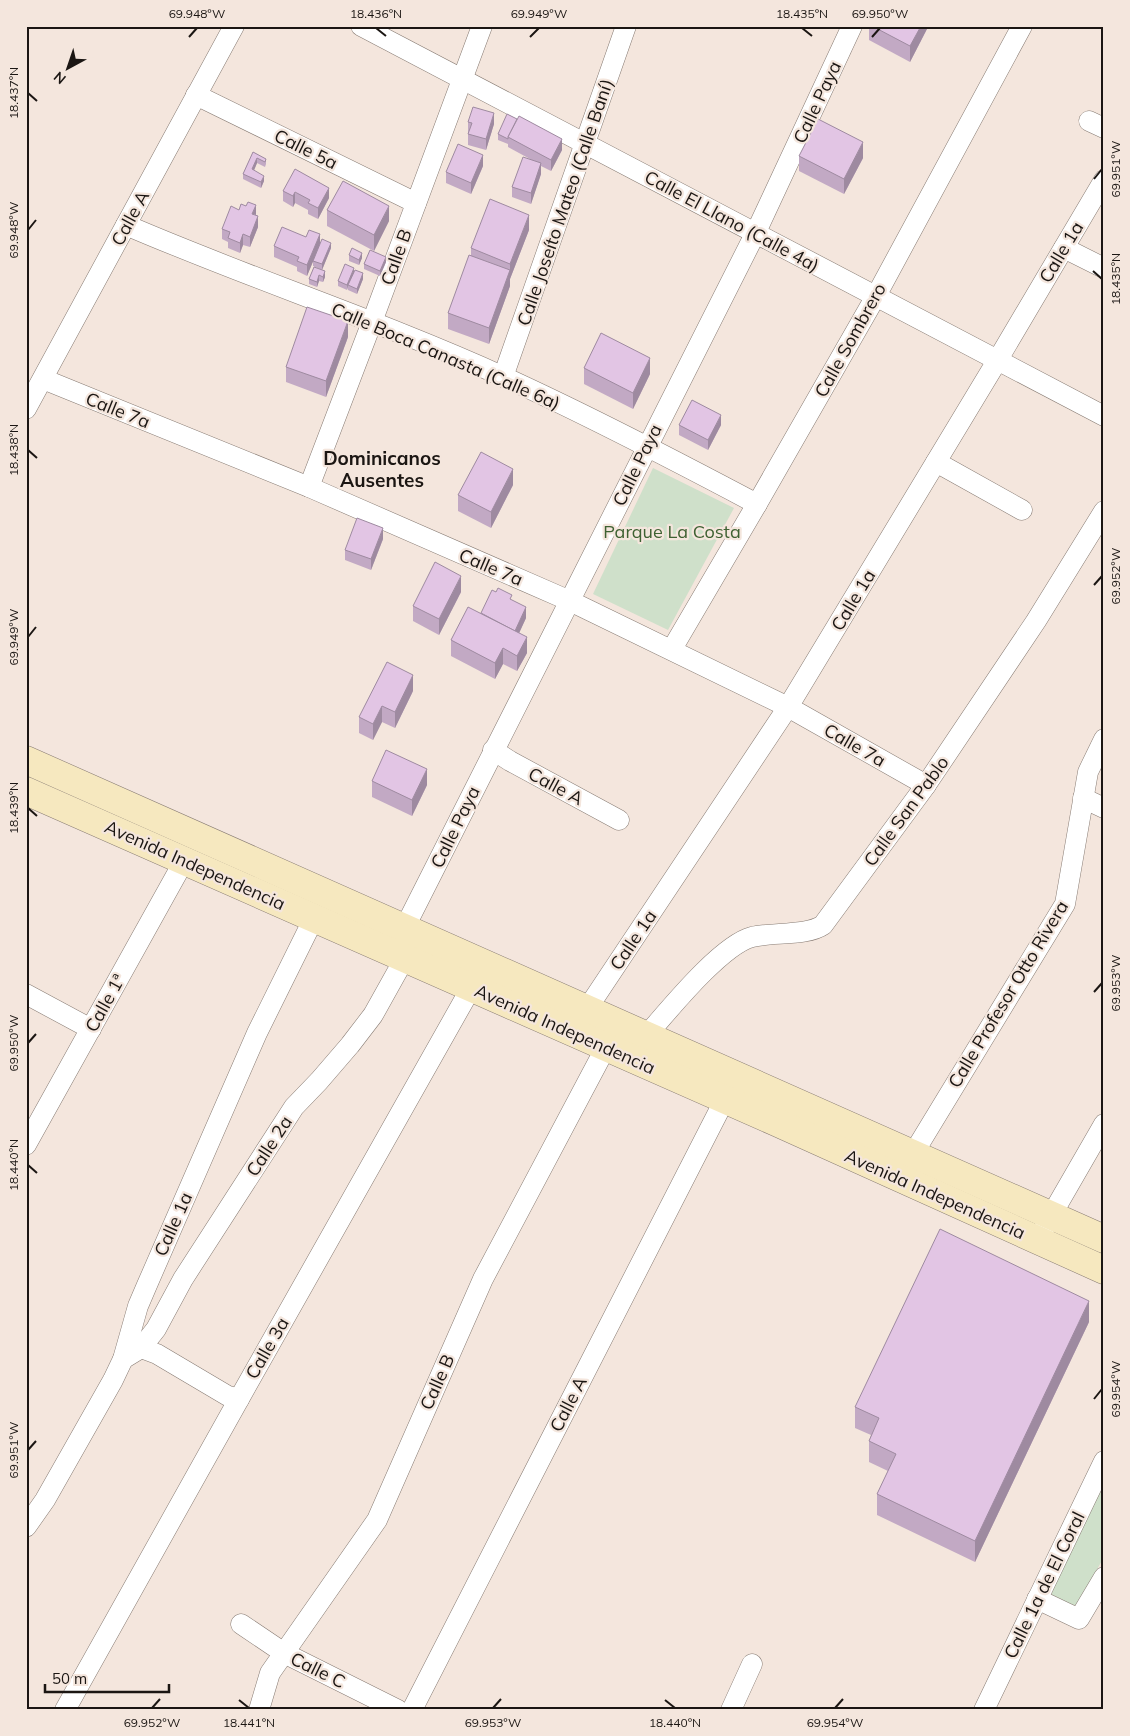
<svg xmlns="http://www.w3.org/2000/svg" width="1130" height="1736" font-family="Mulish,sans-serif">
<rect width="100%" height="100%" fill="#f4e6dd"/>
<g fill="#cfe0ca">
<polygon points="653,468 734,508 668,630 593,594"/>
<polygon points="1104,1479 1104,1557 1078,1603 1074,1607 1052,1596 1052,1589"/>
</g>
<g fill="none" stroke-linecap="round" stroke-linejoin="round">
<g stroke="#877b73" stroke-width="21">
<g id="minor">
<polyline points="361,26 1104,416"/>
<polyline points="196,95 416,203"/>
<polyline points="1089,121 1104,128"/>
<path d="M126,225C251,279 381,321 504,377C590,416 674,460 757,504"/>
<polyline points="1064,248 1104,268"/>
<polyline points="503,377 626,26"/>
<polyline points="43,379 309,487 570,601 788,707 926,785"/>
<polyline points="26,409 234,26"/>
<polyline points="936,462 1022,510"/>
<polyline points="309,487 372,322 482,26"/>
<polyline points="672,649 757,504 876,296 1022,26"/>
<polyline points="493,750 510,761 619,820"/>
<polyline points="1083,798 1104,808"/>
<polyline points="26,994 91,1029"/>
<polyline points="587,1009 788,707 997,361 1104,180"/>
<path d="M646,1036C668,1011 721,945 752,937C772,932 807,936 823,925L926,785L1036,621L1104,511"/>
<polyline points="26,1145 184,861"/>
<polyline points="913,1154 1065,904 1088,772 1104,739"/>
<polyline points="1044,1228 1104,1124"/>
<polyline points="141,1348 157,1354 228,1396 239,1399"/>
<polyline points="123,1359 141,1348 156,1329 183,1279 294,1107 319,1081 350,1045 373,1015 397,972 404,958 404,929 756,232 852,26"/>
<polyline points="26,1527 45,1500 113,1380 123,1359 138,1306 147,1285 257,1033 314,918"/>
<polyline points="1037,1599 1079,1619 1104,1577"/>
<polyline points="241,1624 284,1653 398,1710"/>
<polyline points="65,1710 239,1399 471,988"/>
<polyline points="259,1710 270,1673 377,1520 483,1279 606,1047"/>
<polyline points="412,1710 725,1099"/>
<polyline points="731,1710 752,1664"/>
<polyline points="984,1710 1104,1461"/>
</g>
</g>
<g stroke="#877b73" stroke-width="29">
<g id="secondary">
<polyline points="26,760 1104,1239"/>
<polyline points="26,791 776,1122 1104,1270"/>
</g>
</g>
<use href="#minor" stroke="#fff" stroke-width="20"/>
<use href="#secondary" stroke="#f6e8bf" stroke-width="28"/>
</g>
<g fill="#c2a9c4">
<polygon points="869,26 928,26 928,27 910,62 869,40"/>
<polygon points="468,122 494,124 486,150 468,145"/>
<polygon points="498,134 562,150 551,171 541,166 541,174 531,204 512,197 512,187 530,159 508,147 508,144 498,140"/>
<polygon points="253,152 266,159 266,164 265,167 257,163 254,170 264,181 261,188 243,179 243,174"/>
<polygon points="799,156 863,158 844,194 799,171"/>
<polygon points="483,166 471,194 446,183 446,172"/>
<polygon points="283,191 329,198 318,219 308,214 308,210 295,203 293,207 283,201"/>
<polygon points="239,210 256,215 258,227 250,247 243,245 240,253 228,248 228,242 222,239 222,229"/>
<polygon points="327,210 389,221 374,251 327,226"/>
<polygon points="529,230 510,279 510,286 489,344 448,329 448,313 471,256 471,248"/>
<polygon points="320,245 331,248 322,270 313,266 313,261 307,276 297,271 297,267 274,257 274,246"/>
<polygon points="349,255 362,258 359,265 349,261"/>
<polygon points="386,262 380,276 364,269 364,264"/>
<polygon points="314,267 325,277 323,282 319,281 317,287 309,284 309,279"/>
<polygon points="354,272 363,279 357,294 348,290 348,287 347,290 338,286 338,281"/>
<polygon points="348,337 326,397 286,382 286,367"/>
<polygon points="584,368 650,374 633,409 584,384"/>
<polygon points="679,425 721,425 708,450 679,435"/>
<polygon points="513,485 491,528 458,511 458,495"/>
<polygon points="383,539 371,570 345,560 345,550"/>
<polygon points="461,592 439,635 413,621 413,606"/>
<polygon points="512,600 526,618 519,633 527,653 517,671 503,664 495,679 451,656 451,640 481,613"/>
<polygon points="413,691 395,728 382,722 373,740 359,733 359,717"/>
<polygon points="372,781 427,785 412,816 372,797"/>
<polygon points="1089,1322 975,1562 877,1515 877,1494 888,1471 869,1462 869,1441 871,1435 855,1428 855,1407"/>
</g>
<g fill="#9e8aa0">
<polygon points="921,26 928,26 928,27 910,62 910,46"/>
<polygon points="494,113 494,124 486,150 486,139"/>
<polygon points="562,139 562,150 551,171 551,160"/>
<polygon points="863,142 863,158 844,194 844,179"/>
<polygon points="483,155 483,166 471,194 471,183"/>
<polygon points="257,158 257,163 252,175 252,169"/>
<polygon points="541,163 541,174 531,204 531,193"/>
<polygon points="264,176 264,181 261,188 261,182"/>
<polygon points="329,188 329,198 318,219 318,208"/>
<polygon points="295,192 295,203 293,207 293,196"/>
<polygon points="256,205 256,215 252,214"/>
<polygon points="389,206 389,221 374,251 374,235"/>
<polygon points="529,215 529,230 510,279 510,286 489,344 489,328 510,270 510,264"/>
<polygon points="258,216 258,227 250,247 250,237"/>
<polygon points="243,234 243,245 240,253 240,243"/>
<polygon points="320,234 320,245 307,276 307,265"/>
<polygon points="331,243 331,248 322,270 322,264"/>
<polygon points="362,253 362,258 359,265 359,260"/>
<polygon points="386,257 386,262 380,276 380,271"/>
<polygon points="354,268 354,273 348,285 347,290 347,285"/>
<polygon points="325,271 325,277 323,282 323,277"/>
<polygon points="363,273 363,279 357,294 357,289"/>
<polygon points="319,275 319,281 317,287 317,282"/>
<polygon points="348,321 348,337 326,397 326,381"/>
<polygon points="650,358 650,374 633,409 633,393"/>
<polygon points="721,415 721,425 708,450 708,440"/>
<polygon points="513,469 513,485 491,528 491,512"/>
<polygon points="383,528 383,539 371,570 371,559"/>
<polygon points="461,576 461,592 439,635 439,619"/>
<polygon points="526,607 526,618 515,642 515,631"/>
<polygon points="527,637 527,653 517,671 517,656"/>
<polygon points="503,648 503,664 495,679 495,663"/>
<polygon points="413,675 413,691 395,728 395,712"/>
<polygon points="382,706 382,722 373,740 373,724"/>
<polygon points="427,769 427,785 412,816 412,800"/>
<polygon points="1089,1301 1089,1322 975,1562 975,1541"/>
</g>
<g fill="#e2c5e4" stroke="#9e8aa0">
<polygon points="872,26 921,26 910,46"/>
<polygon points="473,107 494,113 486,139 468,134 472,123 468,122"/>
<polygon points="507,114 517,119 508,137 508,139 498,134"/>
<polygon points="519,116 562,139 551,160 508,137"/>
<polygon points="818,119 863,142 844,179 799,156"/>
<polygon points="458,144 483,155 471,183 446,172"/>
<polygon points="253,152 266,159 265,162 257,158 252,169 264,176 261,182 243,174"/>
<polygon points="523,157 541,163 531,193 512,187"/>
<polygon points="295,169 329,188 318,208 308,203 310,200 295,192 293,196 283,191"/>
<polygon points="343,181 389,206 374,235 327,210"/>
<polygon points="490,199 529,215 510,264 471,248"/>
<polygon points="248,202 256,205 252,214 258,216 250,237 243,234 240,243 228,238 230,232 222,229 231,206 239,210 241,204 246,206"/>
<polygon points="282,227 306,237 309,230 320,234 307,265 297,261 299,257 274,246"/>
<polygon points="322,239 331,243 322,264 313,261"/>
<polygon points="352,248 362,253 359,260 349,255"/>
<polygon points="370,250 386,257 380,271 364,264"/>
<polygon points="469,255 510,270 489,328 448,313"/>
<polygon points="345,264 354,268 347,285 338,281"/>
<polygon points="314,267 325,271 323,277 319,275 317,282 309,279"/>
<polygon points="355,270 363,273 357,289 348,285"/>
<polygon points="307,307 348,321 326,381 286,367"/>
<polygon points="601,333 650,358 633,393 584,368"/>
<polygon points="692,400 721,415 708,440 679,425"/>
<polygon points="481,452 513,469 491,512 458,495"/>
<polygon points="357,518 383,528 371,559 345,550"/>
<polygon points="435,562 461,576 439,619 413,606"/>
<polygon points="498,588 512,595 510,599 526,607 515,631 481,613 492,590 496,592"/>
<polygon points="468,607 527,637 517,656 503,648 495,663 451,640"/>
<polygon points="387,662 413,675 395,712 382,706 373,724 359,717"/>
<polygon points="386,750 427,769 412,800 372,781"/>
<polygon points="940,1229 1089,1301 975,1541 877,1494 896,1454 869,1441 879,1418 855,1407"/>
</g>
<path fill="none" stroke="#1b1613" stroke-width="2" d="M376,28L386,36M802,28L812,36M189,37L197,28M530,37L539,28M872,37L880,28M28,93L37,101M1094,179L1102,169M28,230L36,220M1093,271L1102,279M28,450L37,458M1094,585L1102,576M28,637L36,627M28,808L37,816M1094,992L1102,983M28,1043L36,1034M28,1165L37,1173M1094,1399L1102,1389M28,1450L36,1441M239,1700L249,1708M665,1700L675,1708M152,1708L160,1699M493,1708L501,1699M835,1708L843,1699"/>
<g text-anchor="middle" dominant-baseline="central" stroke-width="4.5" stroke-linejoin="round" paint-order="stroke">
<g font-size="18" fill="#1b1613" stroke="#f4e6dd">
<text transform="translate(817 102) rotate(-65)">Calle Paya</text>
<text transform="translate(306 149) rotate(26)">Calle 5a</text>
<text transform="translate(565 202) rotate(-71)">Calle Joseíto Mateo (Calle Baní)</text>
<text transform="translate(130 218) rotate(-62)">Calle A</text>
<text transform="translate(732 221) rotate(28)">Calle El Llano (Calle 4a)</text>
<text transform="translate(1061 252) rotate(-59)">Calle 1a</text>
<text transform="translate(396 257) rotate(-70)">Calle B</text>
<text transform="translate(850 340) rotate(-61)">Calle Sombrero</text>
<text transform="translate(446 356) rotate(23)">Calle Boca Canasta (Calle 6a)</text>
<text transform="translate(118 410) rotate(22)">Calle 7a</text>
<text transform="translate(637 465) rotate(-64)">Calle Paya</text>
<text transform="translate(491 567) rotate(23)">Calle 7a</text>
<text transform="translate(853 600) rotate(-59)">Calle 1a</text>
<text transform="translate(855 745) rotate(30)">Calle 7a</text>
<text transform="translate(556 786) rotate(28)">Calle A</text>
<text transform="translate(906 811) rotate(-54)">Calle San Pablo</text>
<text transform="translate(455 827) rotate(-64)">Calle Paya</text>
<text transform="translate(195 865) rotate(24)">Avenida Independencia</text>
<text transform="translate(633 940) rotate(-56)">Calle 1a</text>
<text transform="translate(1008 994) rotate(-59)">Calle Profesor Otto Rivera</text>
<text transform="translate(105 1003) rotate(-61)">Calle 1ª</text>
<text transform="translate(565 1029) rotate(24)">Avenida Independencia</text>
<text transform="translate(269 1146) rotate(-57)">Calle 2a</text>
<text transform="translate(935 1194) rotate(24)">Avenida Independencia</text>
<text transform="translate(173 1224) rotate(-66)">Calle 1a</text>
<text transform="translate(267 1348) rotate(-60)">Calle 3a</text>
<text transform="translate(437 1382) rotate(-66)">Calle B</text>
<text transform="translate(568 1404) rotate(-63)">Calle A</text>
<text transform="translate(1044 1585) rotate(-64)">Calle 1a de El Coral</text>
<text transform="translate(318 1670) rotate(26)">Calle C</text>
</g>
<g font-size="18" fill="#3e6132" stroke="#f4e6dd">
<text x="672" y="531">Parque La Costa</text>
</g>
<g font-size="19" font-weight="bold" fill="#1b1613" stroke="#f4e6dd">
<text x="382" y="458">Dominicanos<tspan x="382" dy="22">Ausentes</tspan></text>
</g>
</g>
<rect width="1130" height="1736" fill="none" stroke="#f4e6dd" stroke-width="55"/>
<g transform="translate(68 68) rotate(220)" stroke="#f4e6dd" stroke-width="4" paint-order="stroke">
<path d="M0-4L9 19L0 12L-9 19Z" fill="#1b1613"/>
<text y="-8" font-size="14" font-weight="bold" text-anchor="middle" fill="#1b1613">N</text>
</g>
<path d="M45 1684v8h124v-8" fill="none" stroke="#1b1613" stroke-width="2.5"/>
<text x="52" y="1684" font-size="15" fill="#1b1613" stroke="#f4e6dd" stroke-width="4" paint-order="stroke">50 m</text>
<rect x="28" y="28" width="1074" height="1680" fill="none" stroke="#1b1613" stroke-width="2"/>
<g font-size="12" text-anchor="middle" fill="#1b1613">
<text x="197" y="18">69.948°W</text>
<text x="376" y="18">18.436°N</text>
<text x="539" y="18">69.949°W</text>
<text x="802" y="18">18.435°N</text>
<text x="880" y="18">69.950°W</text>
<text transform="translate(14 93) rotate(-90)" y="4">18.437°N</text>
<text transform="translate(1116 169) rotate(-90)" y="4">69.951°W</text>
<text transform="translate(14 230) rotate(-90)" y="4">69.948°W</text>
<text transform="translate(1116 279) rotate(-90)" y="4">18.435°N</text>
<text transform="translate(14 450) rotate(-90)" y="4">18.438°N</text>
<text transform="translate(1116 576) rotate(-90)" y="4">69.952°W</text>
<text transform="translate(14 637) rotate(-90)" y="4">69.949°W</text>
<text transform="translate(14 808) rotate(-90)" y="4">18.439°N</text>
<text transform="translate(1116 983) rotate(-90)" y="4">69.953°W</text>
<text transform="translate(14 1043) rotate(-90)" y="4">69.950°W</text>
<text transform="translate(14 1165) rotate(-90)" y="4">18.440°N</text>
<text transform="translate(1116 1389) rotate(-90)" y="4">69.954°W</text>
<text transform="translate(14 1450) rotate(-90)" y="4">69.951°W</text>
<text x="152" y="1727">69.952°W</text>
<text x="249" y="1727">18.441°N</text>
<text x="493" y="1727">69.953°W</text>
<text x="675" y="1727">18.440°N</text>
<text x="835" y="1727">69.954°W</text>
</g>
</svg>
